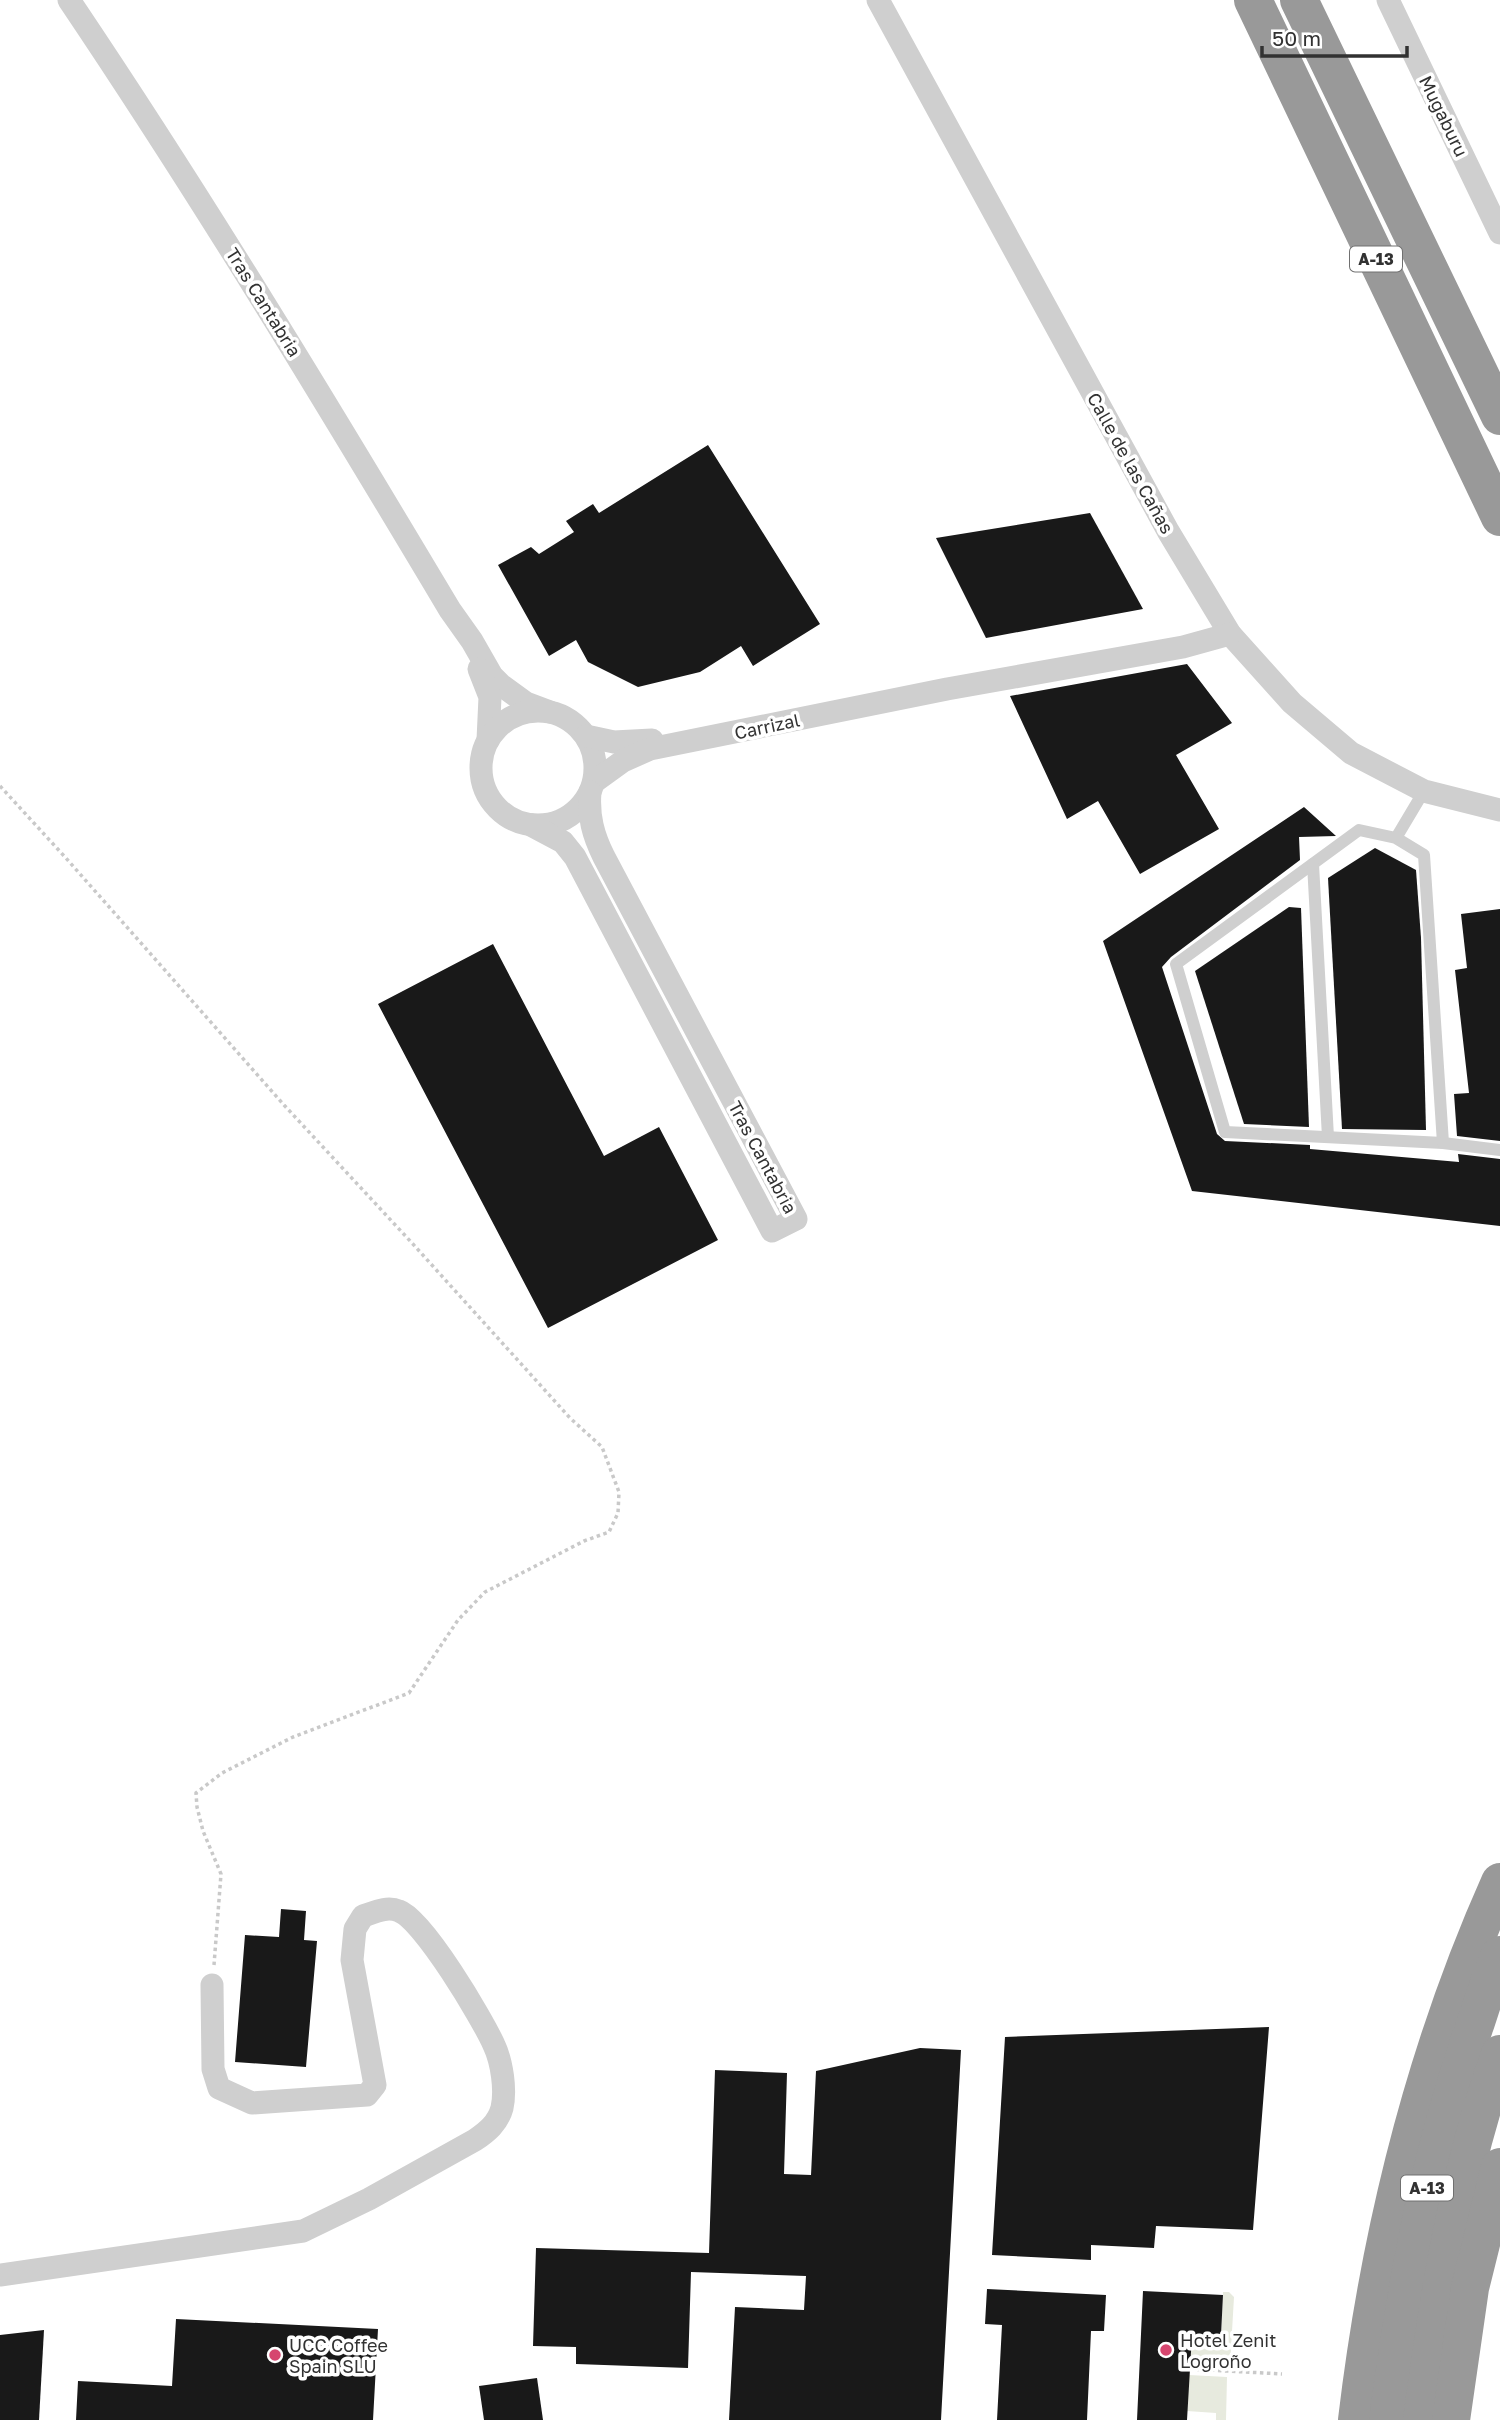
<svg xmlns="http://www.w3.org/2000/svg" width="1500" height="2420" font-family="'Golos Text',sans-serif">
<rect width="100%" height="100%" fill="#fff"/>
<g fill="#e7eade">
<polygon points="1223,2292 1229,2292 1234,2297 1230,2366 1190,2364 1192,2335 1221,2335"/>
<polygon points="1189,2375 1227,2377 1226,2420 1216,2420 1216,2413 1187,2411"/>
</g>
<g fill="#191919">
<polygon points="708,445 820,624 753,666 741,646 700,672 638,687 588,662 576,640 549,656 498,565 531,547 539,554 574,532 566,521 593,504 599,513"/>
<polygon points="1090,513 1143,609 986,638 936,538"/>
<polygon points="1187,664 1232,723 1176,755 1219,829 1140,874 1098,801 1067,819 1010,696"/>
<polygon points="1304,807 1336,836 1299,837 1300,860 1171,957 1162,967 1217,1134 1225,1141 1310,1145 1310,1149 1459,1162 1458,1154 1500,1159 1500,1226 1192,1191 1103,941"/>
<polygon points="1375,848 1416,870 1421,938 1426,1130 1342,1129 1328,878"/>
<polygon points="1289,907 1301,908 1309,1127 1244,1124 1195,971"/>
<polygon points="1500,909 1500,1141 1457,1136 1454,1094 1469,1093 1455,970 1467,968 1461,914"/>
<polygon points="493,944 604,1156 659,1127 718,1240 548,1328 378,1004"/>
<polygon points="281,1909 306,1911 304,1940 317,1941 306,2067 235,2062 245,1935 279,1937"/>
<polygon points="1269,2027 1253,2230 1156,2226 1154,2248 1091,2245 1091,2260 992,2255 1005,2037"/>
<polygon points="920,2048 961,2050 941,2420 729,2420 735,2307 804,2310 806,2276 691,2272 688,2368 576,2364 576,2347 533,2346 536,2248 709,2253 715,2070 787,2073 784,2174 811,2175 816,2071"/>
<polygon points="987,2289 1106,2295 1104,2331 1091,2331 1087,2420 997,2420 1002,2325 985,2324"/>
<polygon points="1143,2291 1223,2295 1221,2335 1192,2335 1187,2420 1137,2420"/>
<polygon points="176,2319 378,2329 373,2420 76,2420 78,2381 172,2386"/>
<polygon points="44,2330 39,2420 0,2420 0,2335"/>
<polygon points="537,2378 543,2420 484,2420 479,2386"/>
</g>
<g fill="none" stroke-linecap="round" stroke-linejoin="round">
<g stroke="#c9c9c9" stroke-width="3.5" stroke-dasharray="3.5 3.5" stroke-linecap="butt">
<polyline points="0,786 65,857 284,1105 412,1243 570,1418 602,1447 619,1492 618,1513 609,1532 584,1541 485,1592 458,1620 409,1693 293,1737 222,1773 196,1793 197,1807 203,1831 221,1874 214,1965"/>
<polyline points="1190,2369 1282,2374"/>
</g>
<g stroke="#cfcfcf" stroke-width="12">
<polyline points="1396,838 1424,855 1443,1143 1225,1132 1176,964 1359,830 1396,838 1424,791"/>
<polyline points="1313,864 1328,1137"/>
<polyline points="1443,1143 1500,1150"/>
</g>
<g stroke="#cfcfcf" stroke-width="23">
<path d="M69,0C203,199 327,404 450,610L472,641L492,676L501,685L526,703L550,712"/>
<polyline points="878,0 1168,531 1230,634 1292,703 1351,753 1424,791 1500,810"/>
<polyline points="1388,0 1500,233"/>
<polyline points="479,669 490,697 488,740"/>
<circle cx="538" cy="768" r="57"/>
<polyline points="586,736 614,742 652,740"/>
<polyline points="594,782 623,761 650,749 947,689 1183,647 1230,634"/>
<path d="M531,825L563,842L575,857L772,1231L796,1219L604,857C593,835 588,816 590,792"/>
<path d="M0,2275L303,2231L369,2199L475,2140C487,2132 498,2123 502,2108C506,2090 502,2062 494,2045C483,2020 423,1919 399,1911C387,1906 375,1912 363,1916L355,1929L352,1960L375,2085L367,2095L252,2103L219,2088L213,2069L212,1985"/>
</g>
<g stroke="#999" stroke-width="38">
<polyline points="1253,0 1500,517"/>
<polyline points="1299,0 1500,416"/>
<path d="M1357,2420C1379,2235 1424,2052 1500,1882"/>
<path d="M1388,2420C1406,2284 1429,2155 1475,2025C1483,2001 1490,1977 1500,1955"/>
<path d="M1422,2420C1438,2297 1458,2172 1500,2054"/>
<polyline points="1451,2420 1470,2288 1500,2167"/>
</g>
</g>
<g fill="#d6466f" stroke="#fff" stroke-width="2.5">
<circle cx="1166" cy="2350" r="7"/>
<circle cx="275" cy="2355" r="7"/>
</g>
<g text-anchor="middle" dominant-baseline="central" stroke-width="7" stroke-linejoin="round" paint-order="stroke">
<g fill="#fff" stroke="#707070" stroke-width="2">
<rect x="1350" y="246.5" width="52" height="25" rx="5"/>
<rect x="1401" y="2175.5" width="52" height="25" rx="5"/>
</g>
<g font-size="16" font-weight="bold" fill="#323232">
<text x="1376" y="259">A-13</text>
<text x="1427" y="2188">A-13</text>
</g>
<g font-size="18" fill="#323232" stroke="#fff">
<text transform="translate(1444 116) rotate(64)">Mugaburu</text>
<text transform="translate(264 302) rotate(58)">Tras Cantabria</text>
<text transform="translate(1131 463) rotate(61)">Calle de las Cañas</text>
<text transform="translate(767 726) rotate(-12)">Carrizal</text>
<text transform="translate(763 1157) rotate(62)">Tras Cantabria</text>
</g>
<g font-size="18" fill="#323232" stroke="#fff" text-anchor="start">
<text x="1180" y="2340">Hotel Zenit<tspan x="1180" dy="21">Logroño</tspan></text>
<text x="289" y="2345">UCC Coffee<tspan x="289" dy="21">Spain SLU</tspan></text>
</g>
</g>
<path d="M1262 46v10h145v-10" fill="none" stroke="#323232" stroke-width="3.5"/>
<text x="1272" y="46" font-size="21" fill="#323232" stroke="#ffffff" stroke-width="5" paint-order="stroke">50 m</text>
</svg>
